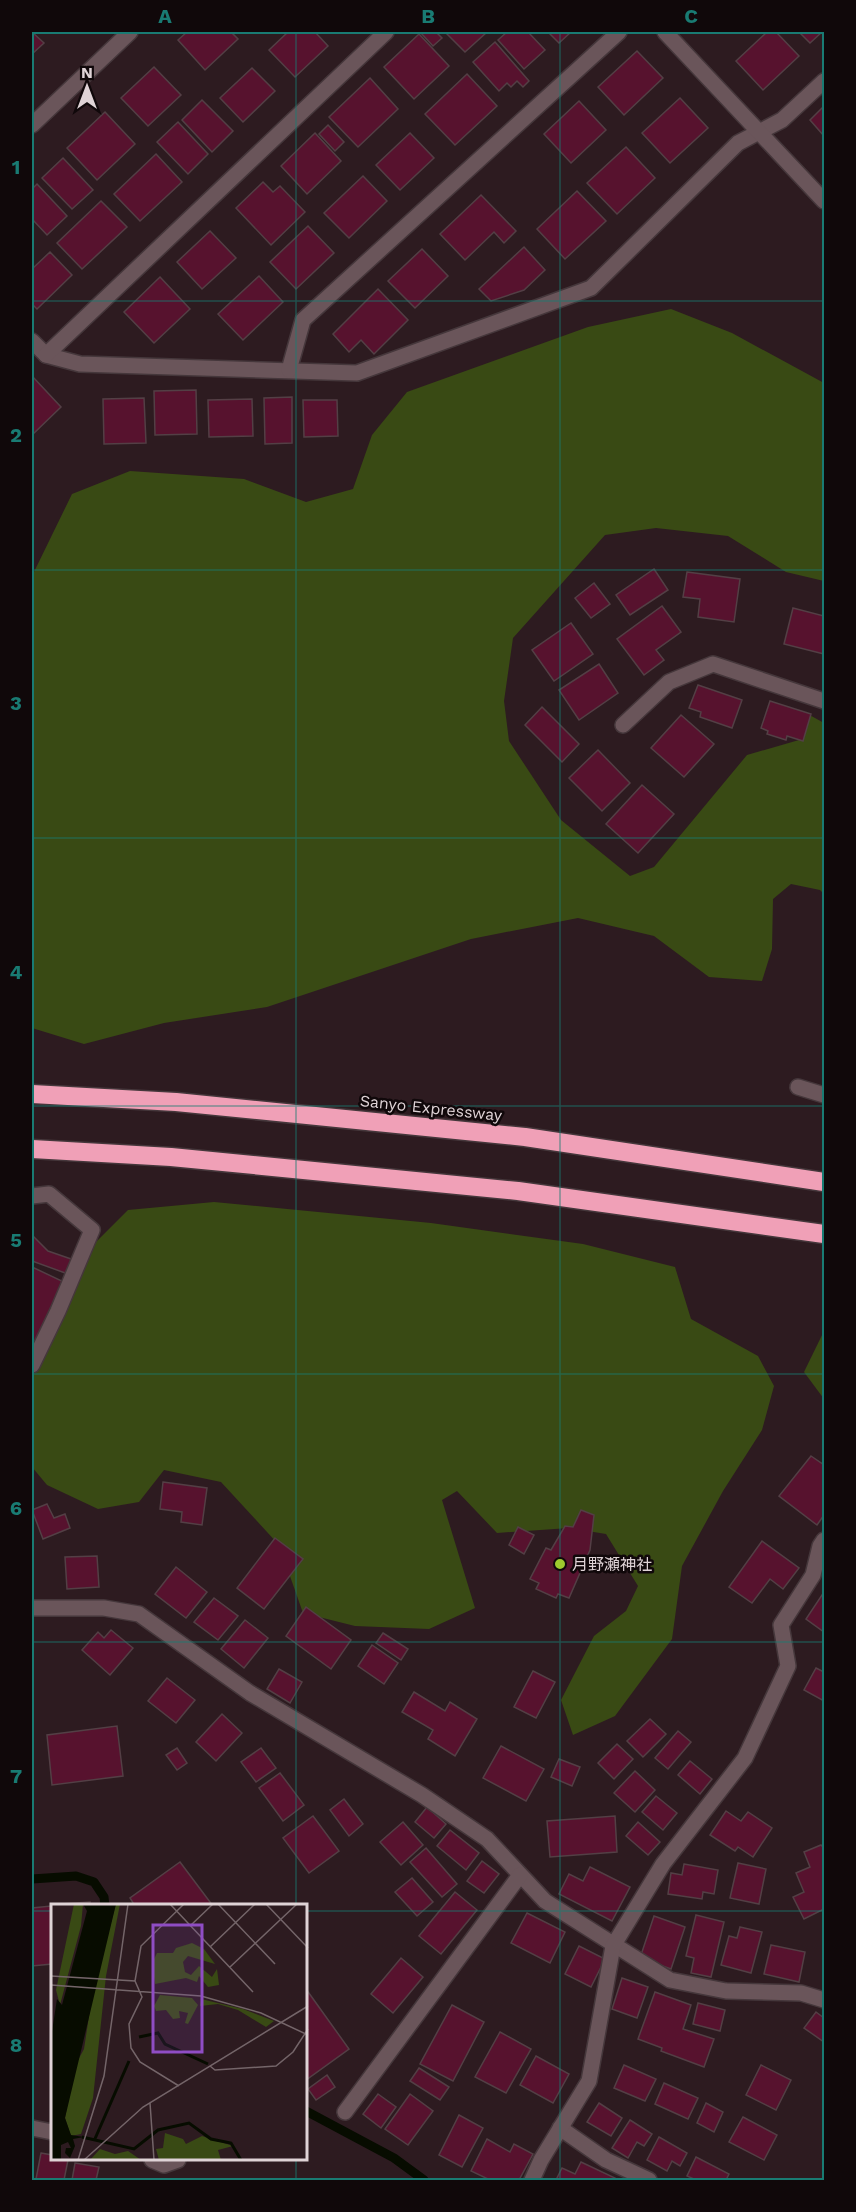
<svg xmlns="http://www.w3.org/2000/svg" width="856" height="2212" font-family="'Work Sans','Noto Sans JP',sans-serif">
<rect width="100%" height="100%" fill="#2d1b20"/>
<g fill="#394a14">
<polygon points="671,309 732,333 824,383 824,581 786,572 728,536 656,528 605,535 513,638 504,701 509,741 561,820 630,876 654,867 747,755 799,740 806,713 824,723 824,894 820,890 791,884 773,899 772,949 762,981 709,977 654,936 578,918 471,939 267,1007 164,1023 84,1044 32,1028 32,576 72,494 130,471 244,479 306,502 353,489 372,435 407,392 588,327"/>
<polygon points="214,1202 431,1223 583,1244 675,1267 691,1319 758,1356 774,1386 762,1430 723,1491 682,1566 672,1639 615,1716 573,1735 561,1700 594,1636 626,1611 638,1586 606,1534 569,1528 497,1533 457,1491 442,1500 475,1608 429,1629 355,1626 303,1613 279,1545 221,1482 164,1470 139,1502 98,1509 47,1485 32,1467 32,1373 95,1243 128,1210"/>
<polygon points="824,1331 824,1399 804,1372"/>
</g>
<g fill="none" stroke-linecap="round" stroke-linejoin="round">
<g stroke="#070c00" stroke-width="9">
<polyline points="32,1879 76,1876 94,1882 104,1897 105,1906"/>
<polyline points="306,2111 394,2158 424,2180"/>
</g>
</g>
<g fill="#57122e" stroke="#533f45" stroke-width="1.5">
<polygon points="32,32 44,43 32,54"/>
<polygon points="187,32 231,32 238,39 205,70 178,40"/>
<polygon points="288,32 315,32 328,46 295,77 269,50"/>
<polygon points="420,32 436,32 442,38 433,46"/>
<polygon points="445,32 487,32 465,52"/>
<polygon points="507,32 528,32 545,50 524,69 498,40"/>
<polygon points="548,32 571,32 559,43"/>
<polygon points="767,32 776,32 799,56 763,90 736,61"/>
<polygon points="799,32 822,32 810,43"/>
<polygon points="419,34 449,66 414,99 384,67"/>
<polygon points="495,42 529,81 523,87 517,81 511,87 507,83 499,91 473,62"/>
<polygon points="637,51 663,78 624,115 598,87"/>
<polygon points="154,67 181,95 148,126 121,98"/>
<polygon points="252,68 275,91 243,122 220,98"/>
<polygon points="467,74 497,106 455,145 425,114"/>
<polygon points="370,78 398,109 358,147 329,117"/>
<polygon points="680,98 708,128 670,163 642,133"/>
<polygon points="202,100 233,131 212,152 182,120"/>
<polygon points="579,101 606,130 571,163 544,134"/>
<polygon points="824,106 824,136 810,120"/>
<polygon points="105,112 135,144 97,180 67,148"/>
<polygon points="178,122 208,154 188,174 157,142"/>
<polygon points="328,125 344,142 335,151 319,134"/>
<polygon points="315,133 341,161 307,194 281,166"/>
<polygon points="410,133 434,158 400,190 376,165"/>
<polygon points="626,147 655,178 617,214 587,183"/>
<polygon points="156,154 182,182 140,221 114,194"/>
<polygon points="63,158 93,190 72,209 42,178"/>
<polygon points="363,176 387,201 349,238 324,213"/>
<polygon points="263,182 273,192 280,186 305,212 271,245 236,208"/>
<polygon points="37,184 67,216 47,235 32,219 32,189"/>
<polygon points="577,191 606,221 565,259 537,229"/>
<polygon points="481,195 516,231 504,243 494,232 465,260 440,234"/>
<polygon points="101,201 127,227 82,269 57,243"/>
<polygon points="308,226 334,253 296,289 270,262"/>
<polygon points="210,231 236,258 202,289 177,262"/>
<polygon points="524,247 545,270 524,290 491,301 479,289"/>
<polygon points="422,249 448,276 415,308 388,281"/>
<polygon points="50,252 72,275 37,309 32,304 32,269"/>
<polygon points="259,276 283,302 243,340 218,314"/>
<polygon points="160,277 190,309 154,343 124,312"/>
<polygon points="378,289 408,320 374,354 361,340 349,352 333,334"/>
<polygon points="32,376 61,407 32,435"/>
<polygon points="196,390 197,434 155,435 154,391"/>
<polygon points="292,397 292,443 265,444 264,398"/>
<polygon points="144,398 146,443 104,444 103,399"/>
<polygon points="252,399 253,436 209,437 208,400"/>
<polygon points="303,400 337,400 338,436 304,437"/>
<polygon points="654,569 668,590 630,615 616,595"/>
<polygon points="687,572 740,579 734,622 698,617 700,599 683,597"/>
<polygon points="594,583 610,604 591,618 575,598"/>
<polygon points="662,606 681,632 656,650 664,660 644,675 617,639"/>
<polygon points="793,608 824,616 824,654 784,644"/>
<polygon points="571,623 593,654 554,681 532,650"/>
<polygon points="599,664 618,693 579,720 559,690"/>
<polygon points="698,685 742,700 732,728 700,717 701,712 689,708"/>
<polygon points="770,701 811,714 803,741 787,736 786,740 767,734 768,731 761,728"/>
<polygon points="542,707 579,744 562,762 525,725"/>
<polygon points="681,715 714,744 684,777 651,748"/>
<polygon points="598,750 630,783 602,811 569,778"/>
<polygon points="642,785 674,814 638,853 606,824"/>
<polygon points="32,1235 48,1251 74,1260 68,1274 32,1261"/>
<polygon points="32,1267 64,1282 32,1354"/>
<polygon points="811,1456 824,1465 824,1515 817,1525 779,1496"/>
<polygon points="163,1482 207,1488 202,1525 181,1522 182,1512 160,1509"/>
<polygon points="47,1504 54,1518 65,1514 70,1528 43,1539 32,1510"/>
<polygon points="581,1510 594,1515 590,1550 569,1598 558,1594 556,1598 536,1589 539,1583 530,1579 546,1548 551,1550 565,1526 573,1527"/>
<polygon points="518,1527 534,1535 524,1554 509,1545"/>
<polygon points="275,1538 303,1559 264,1609 237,1588"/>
<polygon points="762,1541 799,1568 783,1589 770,1579 752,1603 729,1587"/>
<polygon points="97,1556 99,1587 67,1589 65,1557"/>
<polygon points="176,1567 207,1592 186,1618 155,1594"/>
<polygon points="824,1592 824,1632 806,1619"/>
<polygon points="214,1598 238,1616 218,1640 194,1622"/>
<polygon points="306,1607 351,1640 331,1669 286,1636"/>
<polygon points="245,1620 268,1638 244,1668 221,1649"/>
<polygon points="111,1630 133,1648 110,1675 82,1650 98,1632 104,1638"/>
<polygon points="383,1633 408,1649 401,1660 376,1643"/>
<polygon points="372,1645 398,1663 384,1684 358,1666"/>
<polygon points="816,1668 824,1672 824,1701 804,1690"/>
<polygon points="279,1669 302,1682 290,1703 267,1689"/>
<polygon points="533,1671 555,1682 536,1718 514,1707"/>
<polygon points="167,1678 195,1700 176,1723 148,1701"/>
<polygon points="414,1692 445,1711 450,1702 477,1719 455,1756 428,1739 433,1730 402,1712"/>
<polygon points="222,1714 242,1733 216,1761 196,1742"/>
<polygon points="650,1719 666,1734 643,1757 627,1741"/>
<polygon points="117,1726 123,1776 52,1785 47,1735"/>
<polygon points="678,1731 691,1742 668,1769 655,1758"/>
<polygon points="617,1744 633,1759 614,1779 598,1763"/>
<polygon points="501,1746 544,1769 526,1801 483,1778"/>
<polygon points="177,1748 187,1763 177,1770 166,1755"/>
<polygon points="261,1748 276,1768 256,1782 241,1762"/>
<polygon points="559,1759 580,1767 572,1786 551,1777"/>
<polygon points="690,1761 712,1779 700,1794 678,1775"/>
<polygon points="635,1771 655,1790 635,1812 614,1793"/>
<polygon points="280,1773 304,1805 283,1821 259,1788"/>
<polygon points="656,1796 677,1813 663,1830 642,1812"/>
<polygon points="344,1799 363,1824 349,1836 330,1810"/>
<polygon points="427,1807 446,1824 434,1838 415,1822"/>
<polygon points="726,1811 741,1821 748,1812 772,1828 753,1857 738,1847 735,1851 710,1835"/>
<polygon points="313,1816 339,1851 309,1873 283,1838"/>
<polygon points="615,1816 617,1852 550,1857 547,1821"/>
<polygon points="403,1822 423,1845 401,1865 380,1842"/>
<polygon points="638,1822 660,1842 648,1855 626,1836"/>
<polygon points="450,1830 479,1853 466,1870 437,1846"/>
<polygon points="821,1845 824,1848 824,1909 804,1919 793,1897 804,1892 796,1873 810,1867 804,1852"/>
<polygon points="426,1848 457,1884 442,1897 410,1862"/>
<polygon points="482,1861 499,1874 484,1893 467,1881"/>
<polygon points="180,1862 213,1906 135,1906 130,1898"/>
<polygon points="738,1863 766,1869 759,1904 730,1898"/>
<polygon points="684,1864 718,1870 714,1894 703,1892 702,1899 668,1894 671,1873 682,1875"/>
<polygon points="590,1867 630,1887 612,1921 559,1894 569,1874 583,1881"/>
<polygon points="412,1878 433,1902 417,1916 395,1892"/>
<polygon points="455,1892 477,1910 441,1954 419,1936"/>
<polygon points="90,1902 90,1906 61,1906 61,1904"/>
<polygon points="51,1906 52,1964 32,1966 32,1908"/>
<polygon points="527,1913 565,1932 550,1963 511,1943"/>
<polygon points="696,1915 724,1922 711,1977 691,1973 694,1958 686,1956"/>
<polygon points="654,1916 685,1927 671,1969 640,1958"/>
<polygon points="740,1927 762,1932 751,1973 721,1965 729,1936 737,1938"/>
<polygon points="771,1945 805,1952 799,1982 764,1974"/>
<polygon points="579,1946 605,1959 591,1987 565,1974"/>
<polygon points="401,1958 423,1977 393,2013 371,1994"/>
<polygon points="622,1978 648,1987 637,2018 612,2009"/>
<polygon points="306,1989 349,2049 306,2080"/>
<polygon points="655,1992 691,2005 683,2029 714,2039 704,2067 661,2051 662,2048 638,2039"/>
<polygon points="698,2003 725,2010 720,2031 693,2024"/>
<polygon points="452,2005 484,2022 453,2081 420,2064"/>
<polygon points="816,2012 824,2018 824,2042 804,2028"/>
<polygon points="500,2032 531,2049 506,2093 475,2077"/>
<polygon points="536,2056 569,2074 553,2103 520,2085"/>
<polygon points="624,2065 656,2079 645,2101 614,2088"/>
<polygon points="761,2065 791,2080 776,2110 746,2095"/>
<polygon points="419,2068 449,2087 440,2100 410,2081"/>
<polygon points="327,2075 335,2087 316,2100 308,2089"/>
<polygon points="664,2083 698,2098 688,2119 655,2104"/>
<polygon points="378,2094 396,2107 381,2128 363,2114"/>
<polygon points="410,2094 433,2111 408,2145 385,2129"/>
<polygon points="599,2103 622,2118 611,2136 587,2122"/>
<polygon points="706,2103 723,2112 714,2132 697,2123"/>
<polygon points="459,2115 483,2128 462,2167 439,2155"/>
<polygon points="743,2117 777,2135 764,2160 729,2142"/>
<polygon points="630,2120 652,2134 644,2146 637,2142 628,2158 612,2148"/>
<polygon points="659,2137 687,2153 680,2166 672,2161 667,2171 647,2160"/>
<polygon points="487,2139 510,2152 514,2144 533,2154 519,2180 490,2180 471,2171"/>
<polygon points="41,2153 52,2155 52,2160 68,2160 64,2180 36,2179"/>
<polygon points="696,2157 729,2174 726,2180 696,2180 687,2176"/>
<polygon points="581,2162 615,2178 614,2180 556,2180 562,2168 575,2174"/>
<polygon points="75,2163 99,2167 96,2180 72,2180"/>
</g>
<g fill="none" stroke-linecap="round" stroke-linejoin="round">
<g stroke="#45373b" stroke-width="18">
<g id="street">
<polyline points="32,341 46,355 80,364 357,373 591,288 738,143 782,120 824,81"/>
<polyline points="46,355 386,32"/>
<polyline points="289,370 303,320 619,32"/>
<polyline points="623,725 669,682 713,664 824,701"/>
<polyline points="798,1087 824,1095"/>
<polyline points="32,1196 49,1194 92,1230 58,1311 32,1365"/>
<polyline points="32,1608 104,1608 139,1614 250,1693 422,1795 487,1839 545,1901 670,1980 726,1991 801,1993 824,2000"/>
<polyline points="345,2112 520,1875"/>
<polyline points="32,2128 52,2132"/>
<polyline points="560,2128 606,2160 649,2180"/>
<polyline points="152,2160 164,2165 178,2160"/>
<polyline points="532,2180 541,2160 589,2081 613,1946 663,1864 745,1758 788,1666 781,1625 813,1575 820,1546 824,1540"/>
</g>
</g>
<g stroke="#45373b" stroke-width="18">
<g id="secondary">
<polyline points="665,32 824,201"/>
<polyline points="32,125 130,32"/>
</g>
</g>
<g stroke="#45373b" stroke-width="21">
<g id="highway">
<polyline points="32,1094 176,1102 525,1137 824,1182"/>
<polyline points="32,1149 171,1157 518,1191 824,1234"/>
</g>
</g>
<use href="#street" stroke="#6a555a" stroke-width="15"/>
<use href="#secondary" stroke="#6a555a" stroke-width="15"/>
<use href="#highway" stroke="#f0a0b7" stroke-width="18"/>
</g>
<path fill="none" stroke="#197b73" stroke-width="1.5" stroke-opacity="0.55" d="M296,32V1906M560,32V2180M32,301H824M32,570H824M32,838H824M32,1106H824M32,1374H824M32,1642H824M32,1911H52M306,1911H824M296,2160V2180"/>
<circle fill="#9eca2e" stroke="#10080a" stroke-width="2" cx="560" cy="1564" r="6"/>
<g text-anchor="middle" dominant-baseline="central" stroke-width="5" stroke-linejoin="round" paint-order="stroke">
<g font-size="16" fill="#dfd3d6" stroke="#10080a">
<text transform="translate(431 1108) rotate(6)">Sanyo Expressway</text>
</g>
<g font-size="16" fill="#dfd3d6" stroke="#10080a" text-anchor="start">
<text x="572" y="1564">月野瀬神社</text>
</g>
</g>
<g transform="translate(51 1904)">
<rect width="256" height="256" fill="#2d1b20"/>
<path d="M23,0H32L30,22L9,101L5,86ZM65,0H69L55,72L42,194L30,230L20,232L14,214L16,203L26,158L33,145L42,86ZM141,39L153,45L164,60L137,52L132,58L134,68L140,71L148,62L161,73L166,65L168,81L157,83L148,72L146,78L135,74L104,80L101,59L106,49H122L125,44ZM109,91L141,94L147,101L137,120L134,119L137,109L128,107L129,114L122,115L115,106L105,107L103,102ZM150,95L192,105L223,117L215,123L187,106L167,100L149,102ZM114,229L132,235L135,240L151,232L182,242L167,246L170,256H108L105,245L112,244ZM49,245L64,250L77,247L90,256H39Z" fill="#394a14"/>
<path d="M32,0H65L14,214L20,231L33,233L22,235L24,242L19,254L14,249L15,244H20L17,238L10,241V256H0V134L6,95L11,101L36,7Z" fill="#070c00"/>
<path fill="none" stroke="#070c00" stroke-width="3" d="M88,133L107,129L114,140L157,160M31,233L83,245L107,226L138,219L160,235L180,239L190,256M43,237L78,157"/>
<path fill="none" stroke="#746569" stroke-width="1.5" d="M119,0L202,88M167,0L224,60M215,0L257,44M139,22L162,0M159,43L204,0M179,63L246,0M0,72L84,77L91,93L78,120L80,144L89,158L128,182M84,77L90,42L133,0M0,81L150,92L210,109L257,131M159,162L164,166L225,162L242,148L257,125M99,199L103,256M27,256L53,172L77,0M33,256L92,203L257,102"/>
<path fill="#8f4dc4" fill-opacity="0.15" stroke="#8f4dc4" stroke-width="3" d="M102,21H151V148H102Z"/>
<rect width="256" height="256" fill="none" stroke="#dfd3d6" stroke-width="3"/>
</g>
<rect width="856" height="2212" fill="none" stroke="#10080a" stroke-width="66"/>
<g transform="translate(87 87)" stroke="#10080a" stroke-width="4.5" paint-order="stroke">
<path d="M0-4.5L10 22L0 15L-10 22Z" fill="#dfd3d6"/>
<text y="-9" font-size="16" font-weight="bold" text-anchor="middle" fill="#dfd3d6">N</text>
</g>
<rect x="33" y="33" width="790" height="2146" fill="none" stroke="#197b73" stroke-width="2"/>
<g font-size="20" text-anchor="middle" font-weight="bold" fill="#197b73">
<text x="165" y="23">A</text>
<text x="428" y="23">B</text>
<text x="691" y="23">C</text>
<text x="16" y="174">1</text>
<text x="16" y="442">2</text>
<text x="16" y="710">3</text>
<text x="16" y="979">4</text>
<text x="16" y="1247">5</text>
<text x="16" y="1515">6</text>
<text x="16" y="1783">7</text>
<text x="16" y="2052">8</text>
</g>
</svg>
